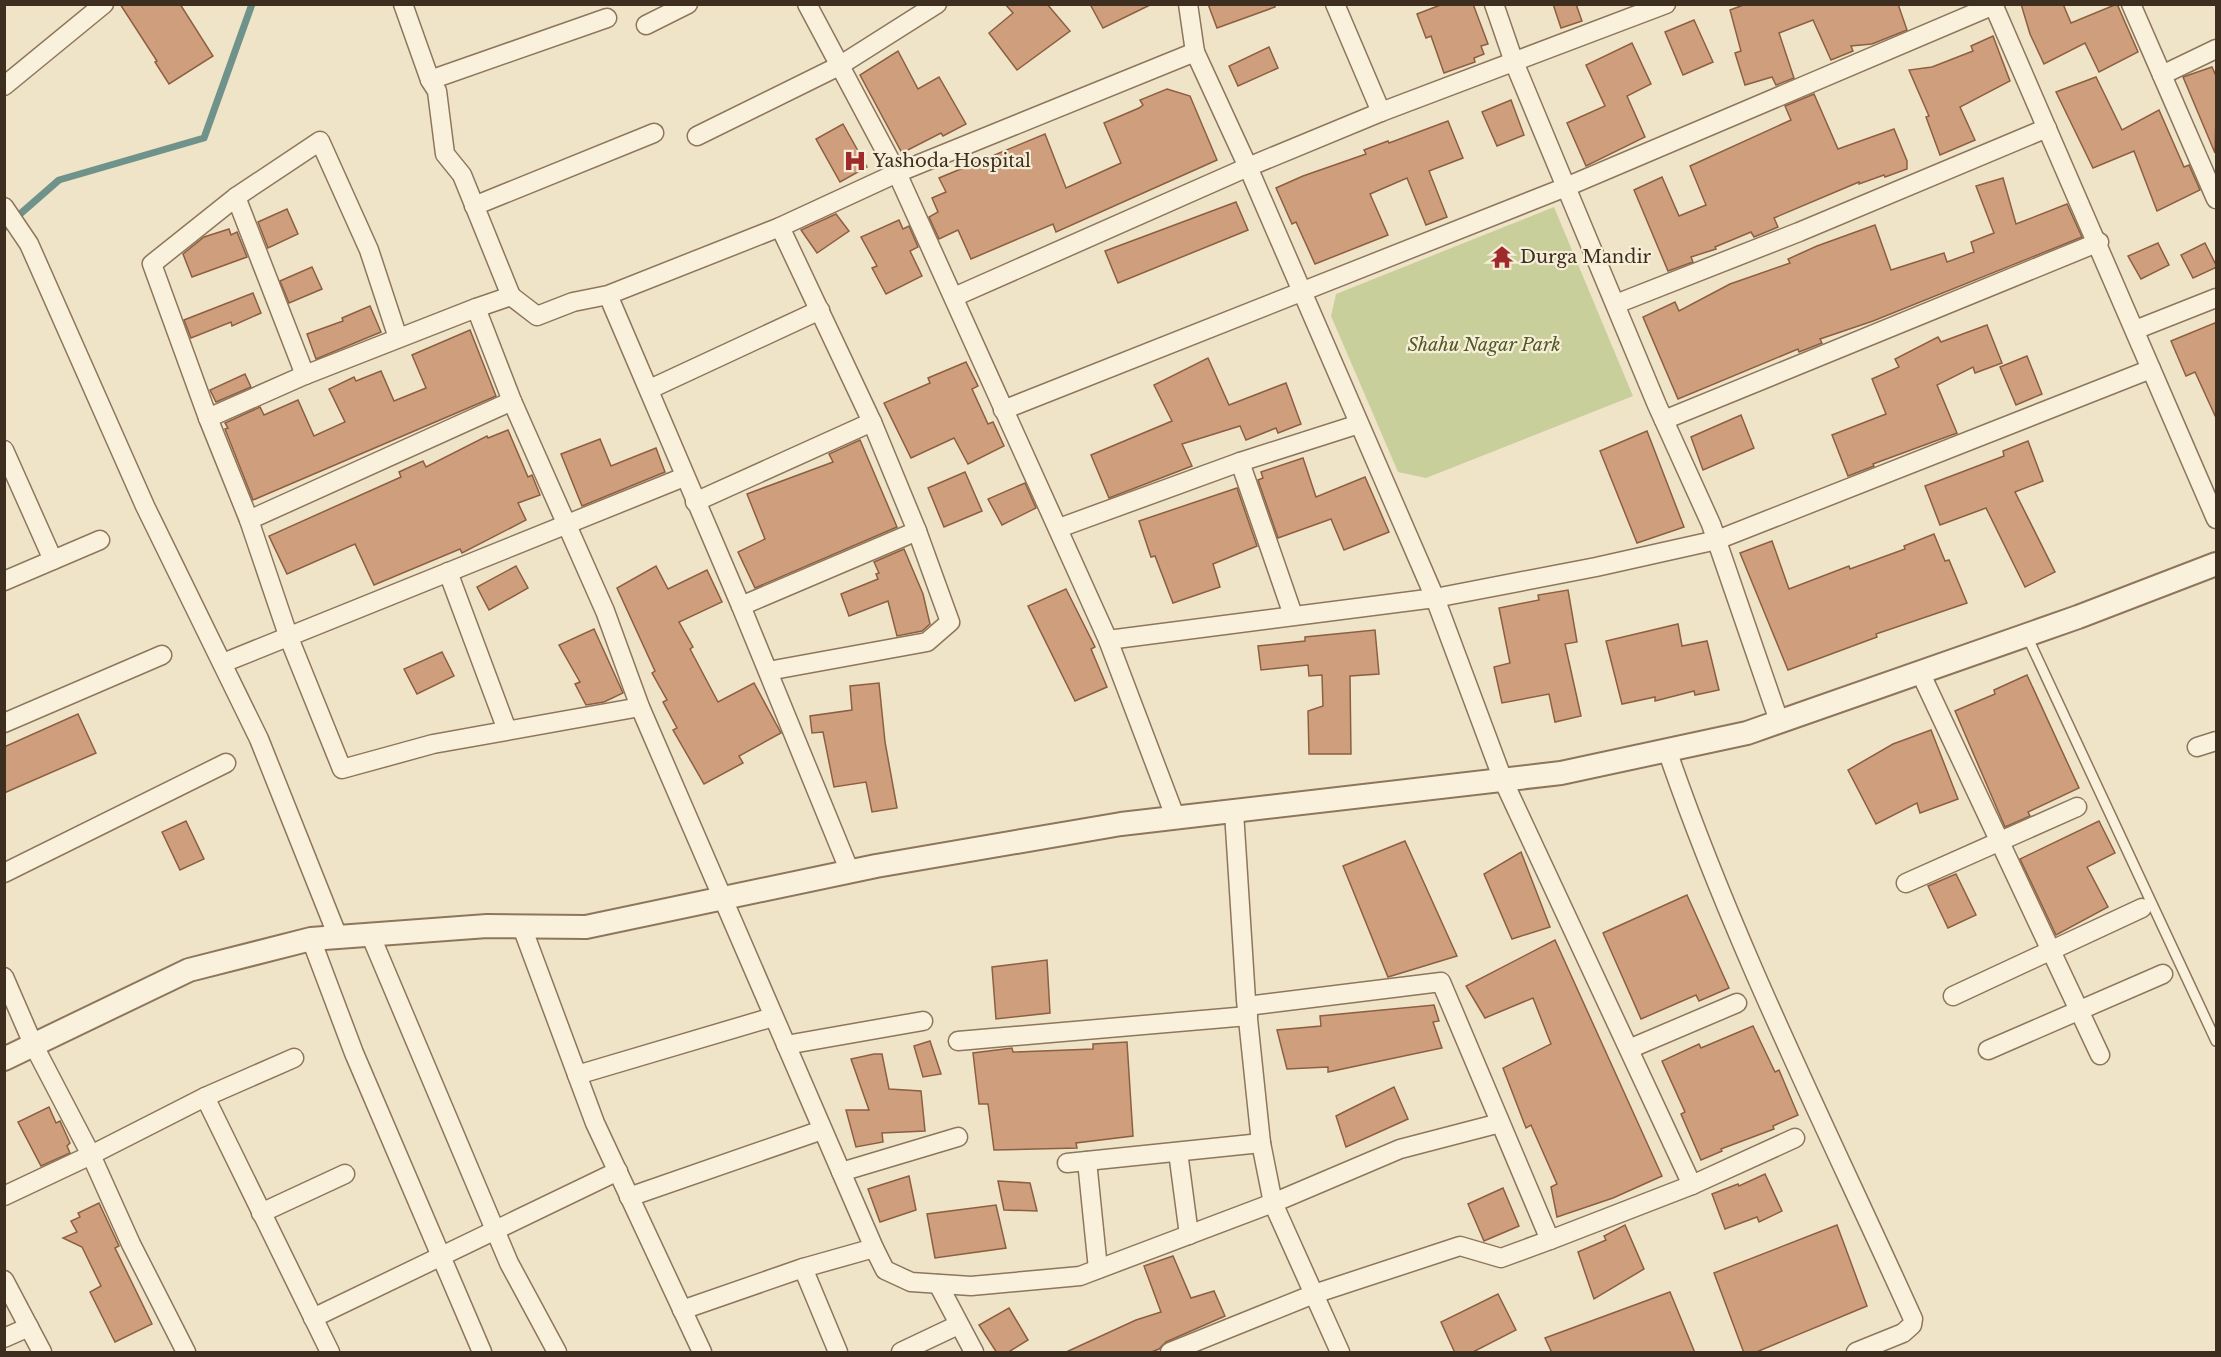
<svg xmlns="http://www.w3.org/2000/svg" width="2221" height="1357" font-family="'Libre Baskerville',serif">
<rect width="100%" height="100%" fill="#f0e4c8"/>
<polygon fill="#c9cf9b" points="1554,207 1633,396 1426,478 1398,472 1331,316 1336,294"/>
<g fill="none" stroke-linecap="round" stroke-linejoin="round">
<polyline stroke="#6f938a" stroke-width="7" points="4,228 59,180 204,138 252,4"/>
</g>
<g fill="#cf9f7d" stroke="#8d5f41" stroke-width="1.5">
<polygon points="120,4 180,4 213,56 169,84 155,62 157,61"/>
<polygon points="1005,4 1047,4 1070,31 1017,70 989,33 1013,13"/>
<polygon points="1090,4 1152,4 1103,28"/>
<polygon points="1208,4 1275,4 1275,7 1217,28"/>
<polygon points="1443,4 1473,4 1488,44 1481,46 1484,54 1474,58 1475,62 1444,73 1431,36 1426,38 1417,14"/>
<polygon points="1553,4 1576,4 1582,21 1561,28"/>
<polygon points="1746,4 1898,4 1907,30 1872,44 1851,46 1853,51 1831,60 1813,20 1779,33 1794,78 1776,85 1772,77 1745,85 1735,53 1741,51 1730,10"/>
<polygon points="2021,4 2063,4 2071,23 2117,4 2138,52 2099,72 2085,43 2044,64 2030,34"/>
<polygon points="1694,20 1713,62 1683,75 1665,32"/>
<polygon points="1993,36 2010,81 1960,107 1975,140 1940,155 1926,117 1929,116 1909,70 1932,67 1973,51 1971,46"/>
<polygon points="1632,43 1651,84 1627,96 1645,137 1586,166 1567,123 1605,106 1586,65"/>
<polygon points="1269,47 1278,68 1238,86 1229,66"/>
<polygon points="898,51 918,89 939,77 966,124 943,136 941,133 902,153 860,75"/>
<polygon points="2212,67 2217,78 2215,153 2183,77"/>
<polygon points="2096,77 2122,130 2159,110 2184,167 2189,165 2200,190 2157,211 2134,151 2093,168 2056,92"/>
<polygon points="1167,89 1190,96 1217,160 1056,232 1053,224 971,259 958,230 939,239 929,217 938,212 932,198 946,192 939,178 1045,134 1066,188 1121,163 1104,123 1139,108 1143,105 1140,100"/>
<polygon points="1814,94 1838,149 1894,129 1907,161 1907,169 1885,177 1884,175 1859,184 1859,182 1774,218 1778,227 1754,237 1751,232 1715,247 1716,249 1691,257 1693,262 1668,271 1634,190 1662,177 1679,216 1706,205 1690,166 1791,120 1785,106"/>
<polygon points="1511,100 1524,135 1497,146 1482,112"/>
<polygon points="1448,121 1463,158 1429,171 1447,217 1426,225 1407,178 1370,194 1388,235 1315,264 1296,222 1292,224 1276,188 1303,176 1366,154 1364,150 1388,141 1389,143"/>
<polygon points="843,124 867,167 840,182 816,139"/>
<polygon points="2003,178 2016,224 2067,204 2082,237 1873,321 1820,339 1822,343 1799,352 1798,349 1678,399 1643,317 1675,302 1679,311 1730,284 1790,263 1788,259 1817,246 1875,225 1891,270 1944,253 1947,262 1974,252 1971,242 1994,233 1976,186"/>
<polygon points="1236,202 1248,230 1118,283 1105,251"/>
<polygon points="287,209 298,234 268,248 258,222"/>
<polygon points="836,214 849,231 817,253 801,230"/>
<polygon points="899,220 903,229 909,226 918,247 910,251 922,276 886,294 872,268 877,266 861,237"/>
<polygon points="229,229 231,235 237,232 247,257 192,277 183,254 204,237"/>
<polygon points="2158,243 2169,265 2141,279 2128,256"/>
<polygon points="2205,243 2217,267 2193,278 2181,255"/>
<polygon points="312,267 322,289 289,303 280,281"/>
<polygon points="253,293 261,313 232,326 231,322 191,338 184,320"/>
<polygon points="370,306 381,332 316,359 307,334 343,321 342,318"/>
<polygon points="2217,322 2217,420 2195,372 2186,376 2171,341"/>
<polygon points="1987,325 2002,363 1975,373 1973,367 1937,385 1957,433 1873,464 1874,466 1848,476 1832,435 1886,414 1872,379 1899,367 1895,359 1938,337 1941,342"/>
<polygon points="470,330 496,396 253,500 225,429 228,428 225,423 260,407 264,415 298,400 314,436 345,422 329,389 354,377 356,381 381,371 394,401 426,388 412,355"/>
<polygon points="2027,356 2042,394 2016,405 2000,367"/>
<polygon points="1208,358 1229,405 1286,383 1301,424 1278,433 1276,428 1246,440 1240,426 1182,444 1192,466 1109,498 1091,455 1172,421 1154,385"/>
<polygon points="966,362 978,386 972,389 988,424 993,422 1004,446 968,464 954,438 911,458 884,403 930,383 928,378"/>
<polygon points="245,374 251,387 216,402 210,390"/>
<polygon points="1741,415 1754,448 1703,470 1691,437"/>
<polygon points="508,430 528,477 532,475 540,495 518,503 526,520 462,553 460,549 374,585 355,544 287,574 269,536 401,477 399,472 423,461 426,467 487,436 488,438"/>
<polygon points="1647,431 1684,527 1637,543 1600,451"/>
<polygon points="600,439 611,466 656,448 665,472 582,506 561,454"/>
<polygon points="860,440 897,527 755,588 738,552 765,539 747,494 833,462 829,454"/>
<polygon points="2028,441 2043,481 2015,492 2055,572 2025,587 1986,508 1940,525 1925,486 2004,456 2003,451"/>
<polygon points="1303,458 1316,497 1365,477 1389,532 1344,550 1331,519 1278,538 1258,480 1263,478 1261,472"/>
<polygon points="965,472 982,511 944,527 928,488"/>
<polygon points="1025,483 1036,508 1002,525 988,499"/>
<polygon points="1237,488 1257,546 1213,564 1220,587 1173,603 1155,556 1151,557 1139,521"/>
<polygon points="1934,534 1945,561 1949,560 1967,603 1876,634 1877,637 1788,670 1740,553 1772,541 1789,589 1849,566 1850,569 1905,549 1904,546"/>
<polygon points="904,549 923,594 930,624 922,631 897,636 888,601 849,616 841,594 878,579 876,574 879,573 874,562"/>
<polygon points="516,566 528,588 489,610 477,587"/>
<polygon points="656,566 668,589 707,570 722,602 679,622 693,647 690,649 718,702 754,683 781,733 739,756 743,763 704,784 673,730 677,728 663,702 667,700 652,673 655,671 617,588"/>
<polygon points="1066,589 1095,647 1091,649 1107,687 1075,701 1028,606"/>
<polygon points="1568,590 1577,642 1565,644 1581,716 1555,722 1549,694 1502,703 1494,667 1510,663 1499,608 1539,600 1538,595"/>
<polygon points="1678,624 1682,646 1707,641 1719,690 1695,695 1694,691 1655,701 1655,697 1622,704 1606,641"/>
<polygon points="594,629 623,693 604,702 586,705 575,684 580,682 559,645"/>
<polygon points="1375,630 1379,674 1350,676 1351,754 1309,754 1308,711 1323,706 1322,675 1309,676 1308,665 1261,670 1258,646 1305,641 1305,637"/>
<polygon points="442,652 454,676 417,694 404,669"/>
<polygon points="2027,675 2079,788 2028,812 2030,816 2005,827 1955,711 1995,694 1994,690"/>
<polygon points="879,683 885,742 897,808 872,812 866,782 834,787 823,732 812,733 810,716 852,710 850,686"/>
<polygon points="78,714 96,753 4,793 4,747"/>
<polygon points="1931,730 1958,799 1920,813 1917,803 1876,824 1848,770 1893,744"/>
<polygon points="186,821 204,859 180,870 162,832"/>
<polygon points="2099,821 2115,853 2087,867 2108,907 2056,935 2020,859"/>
<polygon points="1405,841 1457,956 1388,977 1343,866"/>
<polygon points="1521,852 1550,927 1512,939 1484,874"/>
<polygon points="1956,874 1976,915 1948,928 1928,886"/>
<polygon points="1687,895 1729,988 1699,1001 1696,995 1641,1019 1603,933"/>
<polygon points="1555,940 1662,1176 1613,1198 1557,1217 1551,1187 1557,1184 1531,1125 1526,1128 1503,1068 1551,1044 1533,998 1485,1018 1466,986"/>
<polygon points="1047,960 1050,1013 996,1019 992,967"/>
<polygon points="1434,1005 1439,1021 1433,1022 1442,1048 1328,1072 1328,1067 1287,1069 1277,1030 1321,1026 1320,1016"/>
<polygon points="1753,1026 1775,1072 1779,1070 1798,1115 1773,1126 1774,1129 1721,1149 1722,1151 1701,1160 1681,1114 1685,1112 1662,1061 1699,1044 1701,1048"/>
<polygon points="930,1041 941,1074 923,1077 914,1046"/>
<polygon points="1127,1042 1133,1136 1076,1143 1077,1148 994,1150 988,1104 979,1104 973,1053 1012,1048 1013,1052 1093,1049 1093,1044"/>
<polygon points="874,1054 882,1054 889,1089 921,1091 925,1131 882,1133 883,1142 856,1147 846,1110 869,1110 851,1059"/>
<polygon points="1394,1087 1408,1119 1346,1147 1336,1116"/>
<polygon points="49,1107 56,1123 60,1121 70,1143 67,1146 70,1153 41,1166 18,1122"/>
<polygon points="1765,1174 1782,1211 1759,1222 1757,1217 1725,1229 1712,1194 1738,1184 1739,1186"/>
<polygon points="909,1176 916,1210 880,1222 868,1189"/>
<polygon points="998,1181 1030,1183 1037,1211 1004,1210"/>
<polygon points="1503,1188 1519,1226 1484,1241 1468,1204"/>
<polygon points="99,1203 119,1246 115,1248 152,1324 115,1342 90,1292 101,1286 82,1247 63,1238 77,1232 71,1221 80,1217 78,1213"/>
<polygon points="996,1205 1006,1248 935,1258 927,1214"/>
<polygon points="1625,1225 1644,1269 1594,1299 1578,1252 1606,1240 1604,1236"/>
<polygon points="1837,1225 1867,1306 1754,1353 1744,1353 1714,1273"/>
<polygon points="1173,1256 1191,1298 1214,1291 1225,1316 1166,1342 1159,1349 1149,1353 1064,1353 1136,1320 1161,1312 1144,1266"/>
<polygon points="1670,1292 1695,1353 1552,1353 1545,1338"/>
<polygon points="1498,1294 1516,1330 1471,1353 1455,1353 1441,1322"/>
<polygon points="1009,1308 1028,1340 1007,1353 997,1353 979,1325"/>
</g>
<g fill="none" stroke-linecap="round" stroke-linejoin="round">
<g stroke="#8d765c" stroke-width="12">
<polyline id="service" points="2027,636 2216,1041"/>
</g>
<g stroke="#8d765c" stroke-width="21">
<g id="minor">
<polyline points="403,4 430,80 437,91 445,154 462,175 511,296"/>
<polyline points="1188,4 1195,52"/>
<polyline points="1494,4 1514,62 1566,187 1657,405 1711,524 1779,721"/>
<polyline points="1993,4 2216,519"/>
<polyline points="2131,4 2216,199"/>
<polyline points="646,25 688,4"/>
<polyline points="2162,75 2216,49"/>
<polyline points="430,80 607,18"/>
<polyline points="4,86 104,4"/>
<polyline points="1381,112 1666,4"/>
<polyline points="697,136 839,66 937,4"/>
<polyline points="236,197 305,375"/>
<polyline points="474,206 654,133"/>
<polyline points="4,207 29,244 145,506 259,739 338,937"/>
<polyline points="780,227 897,173 807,4"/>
<polyline points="954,297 1248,167 1195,52 897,173 1108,640 1176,819"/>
<polyline points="1616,304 1799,232 2047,128"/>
<polyline points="476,308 511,296 537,316 573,302 608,295 741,606 917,531 872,422 780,227 608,295"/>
<polyline points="2135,330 2216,298"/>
<polyline points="398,338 369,250 320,141 236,197 152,264 208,418 249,520 289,638 342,769 433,744 640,707"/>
<polyline points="650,389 820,310"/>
<polyline points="1003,410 1566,187 1994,5"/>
<polyline points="208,418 305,375 476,308 512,401"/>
<polyline points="1664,420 2099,242"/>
<polyline points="4,450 53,560"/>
<polyline points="1240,462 1293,615"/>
<polyline points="695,502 872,422"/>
<polyline points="249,520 512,401 605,611 640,707 874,1248 803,1268"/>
<polyline points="1059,528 1240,462 1359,424"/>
<polyline points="448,572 507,730"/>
<polyline points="4,581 100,540"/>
<polyline points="741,606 850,872"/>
<polyline points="1108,640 1435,598 1596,567 1717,540 2151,369"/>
<polyline points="223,663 684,477"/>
<polyline points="768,671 927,642 950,622 917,531"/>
<polyline points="1920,672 2100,1055"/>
<polyline points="4,723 162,655"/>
<polyline points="2197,747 2216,741"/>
<path d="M1667,750C1734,945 1828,1131 1913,1319L1912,1325L1903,1333L1856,1352"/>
<polyline points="1234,812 1246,1000 1261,1143 1273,1203 1340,1352"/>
<polyline points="4,873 226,763"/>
<polyline points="1906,883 2077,807"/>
<polyline points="522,927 595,1123 702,1352"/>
<polyline points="370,934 509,1263 557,1352"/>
<polyline points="311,939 354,1053 482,1352"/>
<polyline points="4,977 33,1044 91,1155 4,1196"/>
<polyline points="1953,996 2142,908"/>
<polyline points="1247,1006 1441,982 1550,1240 1692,1185 1503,780 1435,598 1248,167 1381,112 1335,4"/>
<polyline points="958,1041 1248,1016"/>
<polyline points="786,1045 923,1021"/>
<polyline points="1629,1049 1737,1003"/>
<polyline points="1988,1050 2163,974"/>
<polyline points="577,1075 773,1017"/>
<polyline points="205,1097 294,1058"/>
<polyline points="1178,1152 1189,1235"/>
<polyline points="1087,1161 1098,1269"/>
<polyline points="1067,1163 1261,1143"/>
<polyline points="841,1172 958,1137"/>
<polyline points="1692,1185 1795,1138"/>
<polyline points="629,1197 822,1130"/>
<polyline points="261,1213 345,1174"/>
<polyline points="874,1248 885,1270 911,1282 971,1286 1080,1276 1273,1203 1400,1149 1500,1123"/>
<polyline points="4,1280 42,1352"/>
<polyline points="938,1284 974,1352"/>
<polyline points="682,1310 803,1268 838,1352"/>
<polyline points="313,1318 618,1171"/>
<polyline points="4,1338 29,1327"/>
<polyline points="186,1352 131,1244 91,1155 205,1097 330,1352"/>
<polyline points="901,1352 958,1325"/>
<polyline points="1170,1352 1314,1294 1460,1246 1501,1258 1550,1240"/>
</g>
</g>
<g stroke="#8d765c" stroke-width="26">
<polyline id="tertiary" points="4,1059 189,970 311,939 487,926 586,927 876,866 1121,824 1561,773 1747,733 2078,617 2216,564"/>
</g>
<use href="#service" stroke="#faf1dc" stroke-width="9"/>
<use href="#minor" stroke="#faf1dc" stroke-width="18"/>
<use href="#tertiary" stroke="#faf1dc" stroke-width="22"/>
</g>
<defs>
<g id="hospital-bare" transform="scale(1.8)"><path d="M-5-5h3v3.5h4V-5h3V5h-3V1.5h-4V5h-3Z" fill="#9e2a2b" stroke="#f7eed8" stroke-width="2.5" paint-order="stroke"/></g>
<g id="temple-bare" transform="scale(1.8)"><path d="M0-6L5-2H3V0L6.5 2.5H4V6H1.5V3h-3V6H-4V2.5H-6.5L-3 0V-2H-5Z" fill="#9e2a2b" stroke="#f7eed8" stroke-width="2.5" paint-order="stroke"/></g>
</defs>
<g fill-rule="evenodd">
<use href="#hospital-bare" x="855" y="161"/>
<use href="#temple-bare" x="1502" y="257"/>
</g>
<g text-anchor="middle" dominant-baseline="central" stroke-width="4.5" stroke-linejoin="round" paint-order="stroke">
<g font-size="18" fill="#3d2e20" stroke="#f7eed8" text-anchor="start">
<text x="873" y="161">Yashoda Hospital</text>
<text x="1520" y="257">Durga Mandir</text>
</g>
<g font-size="18" font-style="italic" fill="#4d5a26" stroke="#f7eed8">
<text x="1484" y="345">Shahu Nagar Park</text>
</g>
</g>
<rect width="2221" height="1357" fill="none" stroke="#3d2e20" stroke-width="12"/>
</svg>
